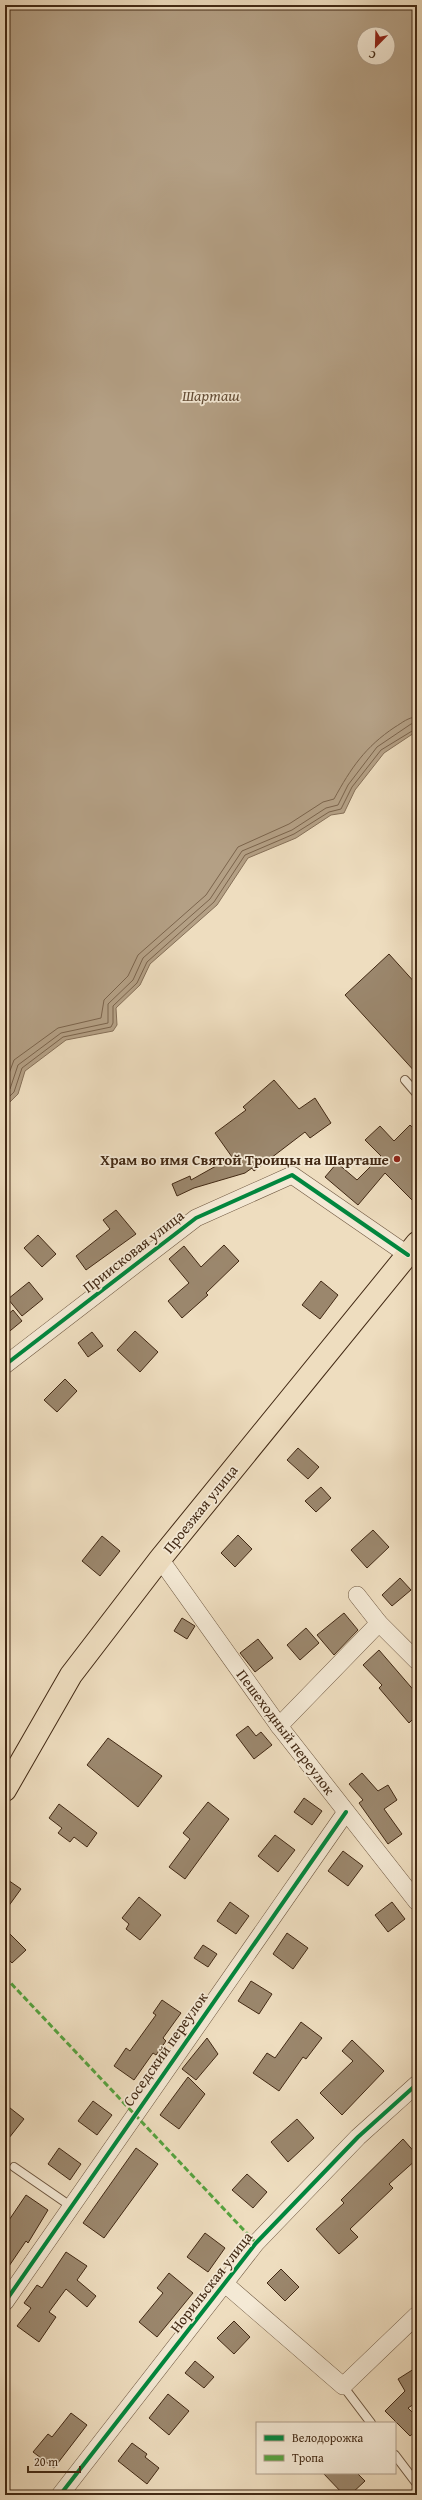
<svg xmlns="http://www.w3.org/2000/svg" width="422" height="2500" viewBox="0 0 422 2500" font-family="'Gentium Book Plus',serif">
<rect width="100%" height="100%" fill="#eeddbf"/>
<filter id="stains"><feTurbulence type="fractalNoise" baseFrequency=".005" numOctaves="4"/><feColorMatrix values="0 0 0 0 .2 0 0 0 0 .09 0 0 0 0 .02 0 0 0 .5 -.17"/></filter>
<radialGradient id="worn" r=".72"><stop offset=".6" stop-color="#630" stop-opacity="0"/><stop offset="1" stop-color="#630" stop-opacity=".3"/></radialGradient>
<!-- water -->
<path fill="#b4a085" stroke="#867058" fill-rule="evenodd" d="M5,5H417V731L384,753L355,790L344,813L331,815L296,838L248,858L217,905L150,964L140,985L116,1008L117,1025L113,1031L66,1040L25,1071L18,1094L5,1107ZM364,34H388V58H364Z"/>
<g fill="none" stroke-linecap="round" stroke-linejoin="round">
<!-- shore -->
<g stroke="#7b644c" stroke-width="1">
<path d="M5,1084L14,1060L58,1028L101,1018L104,1000L128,976L138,955L206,895L238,847L289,824L323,802L334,799C351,768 365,747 395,727C402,723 408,717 417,717"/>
<path d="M5,1094L10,1089L18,1065L61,1033L108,1023V1004L133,980L143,958L210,899L242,851L292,830L326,808L338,805L348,785L377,747L411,724L417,723"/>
<path d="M5,1101L14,1092L22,1068L63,1037L111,1027L113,1023V1006L137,983L147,962L214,902L245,855L294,834L329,812L341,809L352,787L381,750L417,728"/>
</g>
</g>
<!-- building -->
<g fill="#9b876d" stroke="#422914">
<path d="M389,954L417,985V1074L345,995Z"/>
<path d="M274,1080L299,1109L315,1098L331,1123L310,1138L305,1132L254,1171L252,1168L245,1173L194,1188L177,1196L172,1184L190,1176L191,1180L232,1157L215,1133L246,1110L243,1107Z"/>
<path d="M410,1125L417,1132V1205L385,1173L358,1205L325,1177L337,1163L357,1180L381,1156L365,1140L380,1126L394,1141Z"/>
<path d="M116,1210L136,1234L86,1270L76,1256L110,1229L103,1220Z"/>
<path d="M38,1235L56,1254L42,1267L24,1248Z"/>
<path d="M224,1245L239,1261L206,1293L208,1295L182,1318L168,1301L189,1283L169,1259L184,1246L201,1267Z"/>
<path d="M321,1281L338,1295L320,1319L302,1305Z"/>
<path d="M29,1282L43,1299L22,1316L8,1299Z"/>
<path d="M13,1310L22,1321L5,1335V1317Z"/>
<path d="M135,1331L158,1352L140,1372L117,1350Z"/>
<path d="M92,1332L103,1346L88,1357L78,1343Z"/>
<path d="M65,1379L77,1391L57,1412L44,1400Z"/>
<path d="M298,1448L319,1467L308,1479L287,1460Z"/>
<path d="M321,1487L331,1498L316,1512L305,1501Z"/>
<path d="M373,1530L389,1547L367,1568L351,1550Z"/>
<path d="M238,1535L252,1549L235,1567L221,1553Z"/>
<path d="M102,1536L120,1551L100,1576L82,1561Z"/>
<path d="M400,1578L411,1590L392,1606L382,1595Z"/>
<path d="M344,1613L358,1630L334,1655L317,1635Z"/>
<path d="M182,1618L195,1626L187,1639L174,1631Z"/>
<path d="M306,1628L319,1643L300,1660L287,1645Z"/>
<path d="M258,1639L273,1658L255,1672L240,1653Z"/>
<path d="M379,1650L417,1694V1715L409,1723L379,1688L382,1685L363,1665Z"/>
<path d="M248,1726L256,1736L261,1732L272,1745L254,1759L236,1735Z"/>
<path d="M108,1738L162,1776L138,1807L87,1765Z"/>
<path d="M362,1773L378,1791L388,1785L397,1800L384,1809L402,1834L388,1844L359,1803L363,1800L349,1784Z"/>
<path d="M304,1798L322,1811L312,1825L294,1812Z"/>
<path d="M208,1802L229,1819L185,1879L169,1867L190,1839L183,1833Z"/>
<path d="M59,1804L97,1833L87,1847L74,1837L70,1842L58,1833L62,1828L49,1818Z"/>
<path d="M275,1835L295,1850L278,1872L258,1856Z"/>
<path d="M343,1851L363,1866L348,1886L328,1871Z"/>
<path d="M5,1878L21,1889L5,1911Z"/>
<path d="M139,1897L161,1915L140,1940L126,1929L129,1924L122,1918Z"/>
<path d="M230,1902L249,1916L236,1934L217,1921Z"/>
<path d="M392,1902L405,1919L388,1932L375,1915Z"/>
<path d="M5,1929L26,1950L12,1963L5,1956Z"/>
<path d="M287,1933L308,1948L293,1969L273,1954Z"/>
<path d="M203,1945L217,1954L208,1967L194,1958Z"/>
<path d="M251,1981L272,1994L259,2014L238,2001Z"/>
<path d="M162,2000L181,2013L163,2038L166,2041L156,2055L153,2053L134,2080L114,2066L126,2048L130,2051L156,2015L153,2013Z"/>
<path d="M301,2022L322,2038L306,2059L303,2057L279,2091L253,2073L267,2053L275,2058Z"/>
<path d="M207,2038L218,2054L196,2080L182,2069Z"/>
<path d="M352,2040L384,2071L342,2115L320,2093L353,2061L342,2051Z"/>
<path d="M188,2077L205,2094L179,2129L160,2115Z"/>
<path d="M93,2101L112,2115L97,2135L78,2121Z"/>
<path d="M5,2104L24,2119L5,2143Z"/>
<path d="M297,2119L314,2138L288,2162L271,2142Z"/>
<path d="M403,2139L417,2155V2159L389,2184L393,2188L350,2229L358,2237L339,2254L316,2229L344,2203L341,2200Z"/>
<path d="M59,2148L81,2164L70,2180L48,2164Z"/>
<path d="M136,2148L158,2164L104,2238L83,2223Z"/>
<path d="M247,2174L267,2192L253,2208L232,2190Z"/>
<path d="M26,2195L48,2210L28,2243L26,2241L5,2272V2226Z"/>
<path d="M205,2233L225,2248L208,2272L187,2257Z"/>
<path d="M66,2252L87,2266L77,2280L96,2296L87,2307L66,2289L49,2312L56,2317L39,2342L17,2326L31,2308L24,2303L37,2285L42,2288Z"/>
<path d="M281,2269L299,2287L285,2301L267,2283Z"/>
<path d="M169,2273L193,2293L157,2337L139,2322L163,2293L157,2288Z"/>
<path d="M234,2321L250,2337L234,2354L217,2338Z"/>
<path d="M195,2361L214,2377L204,2388L185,2373Z"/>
<path d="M417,2367V2408L414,2404L408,2408L417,2417V2430L410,2436L385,2411L405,2391L398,2379Z"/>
<path d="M168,2394L189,2411L169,2435L149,2418Z"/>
<path d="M71,2413L87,2425L54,2468L33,2452L48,2434L52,2437Z"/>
<path d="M132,2443L147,2454L145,2457L159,2468L147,2484L118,2461Z"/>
<path d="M323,2473H357L365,2481L350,2495H344Z"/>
</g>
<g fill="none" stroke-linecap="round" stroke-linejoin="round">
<!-- service casing -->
<g stroke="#6d563f" stroke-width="10">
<g id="service">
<path d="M405,1080L417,1094"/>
<path d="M14,2167L72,2207"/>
<path d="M343,2386L371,2423"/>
<path d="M395,2455L417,2484"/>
</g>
</g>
<!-- minor casing -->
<g stroke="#6d563f" stroke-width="18">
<g id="minor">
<path d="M5,1365L196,1218L292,1175L408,1255"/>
<path d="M160,1559L279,1726L417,1902"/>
<path d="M357,1595L379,1623L417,1661"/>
<path d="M279,1726L379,1623"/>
<path d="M224,2283L343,2386L417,2315"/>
<path d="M5,2302L346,1812"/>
<path d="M60,2495L256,2243L358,2137L417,2084"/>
</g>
</g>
<!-- primary casing -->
<g stroke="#422914" stroke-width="24">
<path id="primary" d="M5,1790L71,1675L160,1559L417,1243"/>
</g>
<!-- service -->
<use href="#service" stroke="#f4e9d5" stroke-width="8"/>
<!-- minor -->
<use href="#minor" stroke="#f4e9d5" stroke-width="17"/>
<!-- primary -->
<use href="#primary" stroke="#eeddbf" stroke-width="22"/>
<!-- quiet -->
<path stroke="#55a33f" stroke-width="3" stroke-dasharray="6 3" stroke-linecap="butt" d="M5,1977L256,2243"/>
<!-- cycleway casing -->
<g stroke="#f4e9d5" stroke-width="6">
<g id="cycleway">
<path d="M5,1365L196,1218L292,1175L408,1255"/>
<path d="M5,2302L346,1812"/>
<path d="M60,2495L256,2243L358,2137L417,2084"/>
</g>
</g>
<!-- cycleway -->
<use href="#cycleway" stroke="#00873e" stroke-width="4"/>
</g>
<!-- markers -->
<circle fill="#8f2418" stroke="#f4e9d5" stroke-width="1.5" cx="397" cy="1159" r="4"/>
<g text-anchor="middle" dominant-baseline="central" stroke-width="3.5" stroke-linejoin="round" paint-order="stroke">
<!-- poi labels -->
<g font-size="15" font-weight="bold" fill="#422914" stroke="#f4e9d5" text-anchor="end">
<text x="389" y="1159">Храм во имя Святой Троицы на Шарташе</text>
</g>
<!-- street labels -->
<g font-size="15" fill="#422914" stroke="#f4e9d5">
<text transform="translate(133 1251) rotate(-38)">Приисковая улица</text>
<text transform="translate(200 1509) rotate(-51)">Проезжая улица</text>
<text transform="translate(286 1732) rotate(53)">Пешеходный переулок</text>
<text transform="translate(165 2049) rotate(-55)">Соседский переулок</text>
<text transform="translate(211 2282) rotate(-52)">Норильская улица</text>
</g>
<!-- water labels -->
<g font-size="16" font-style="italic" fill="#644d36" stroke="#f4e9d5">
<text x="211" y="395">Шарташ</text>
</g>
</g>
<!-- margin -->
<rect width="422" height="2500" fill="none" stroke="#eeddbf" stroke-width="20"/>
<rect x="6" y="6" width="410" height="2488" fill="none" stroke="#422914" stroke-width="2"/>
<rect x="10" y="10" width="402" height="2480" fill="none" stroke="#422914"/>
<!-- legend -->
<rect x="256" y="2422" width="140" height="52" fill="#f4e9d5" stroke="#ad9c88"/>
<rect x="264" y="2435" width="20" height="6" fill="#00873e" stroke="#ad9c88"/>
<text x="292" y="2442" font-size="12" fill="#422914">Велодорожка</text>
<rect x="264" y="2455" width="20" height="6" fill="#55a33f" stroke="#ad9c88"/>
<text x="292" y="2462" font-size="12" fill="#422914">Тропа</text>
<!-- north arrow -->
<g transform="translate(376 46) rotate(203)"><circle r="19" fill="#f4e9d5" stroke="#ad9c88"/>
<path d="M0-3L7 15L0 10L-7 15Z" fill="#8f2418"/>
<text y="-6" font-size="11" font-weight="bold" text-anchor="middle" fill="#422914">С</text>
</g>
<!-- scale -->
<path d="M28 2466v6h52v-6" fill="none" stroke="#422914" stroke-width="2"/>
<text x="34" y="2466" font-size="12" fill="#422914" stroke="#f4e9d5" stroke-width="3" paint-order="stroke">20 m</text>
<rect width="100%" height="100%" filter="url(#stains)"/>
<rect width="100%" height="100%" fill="url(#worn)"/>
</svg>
